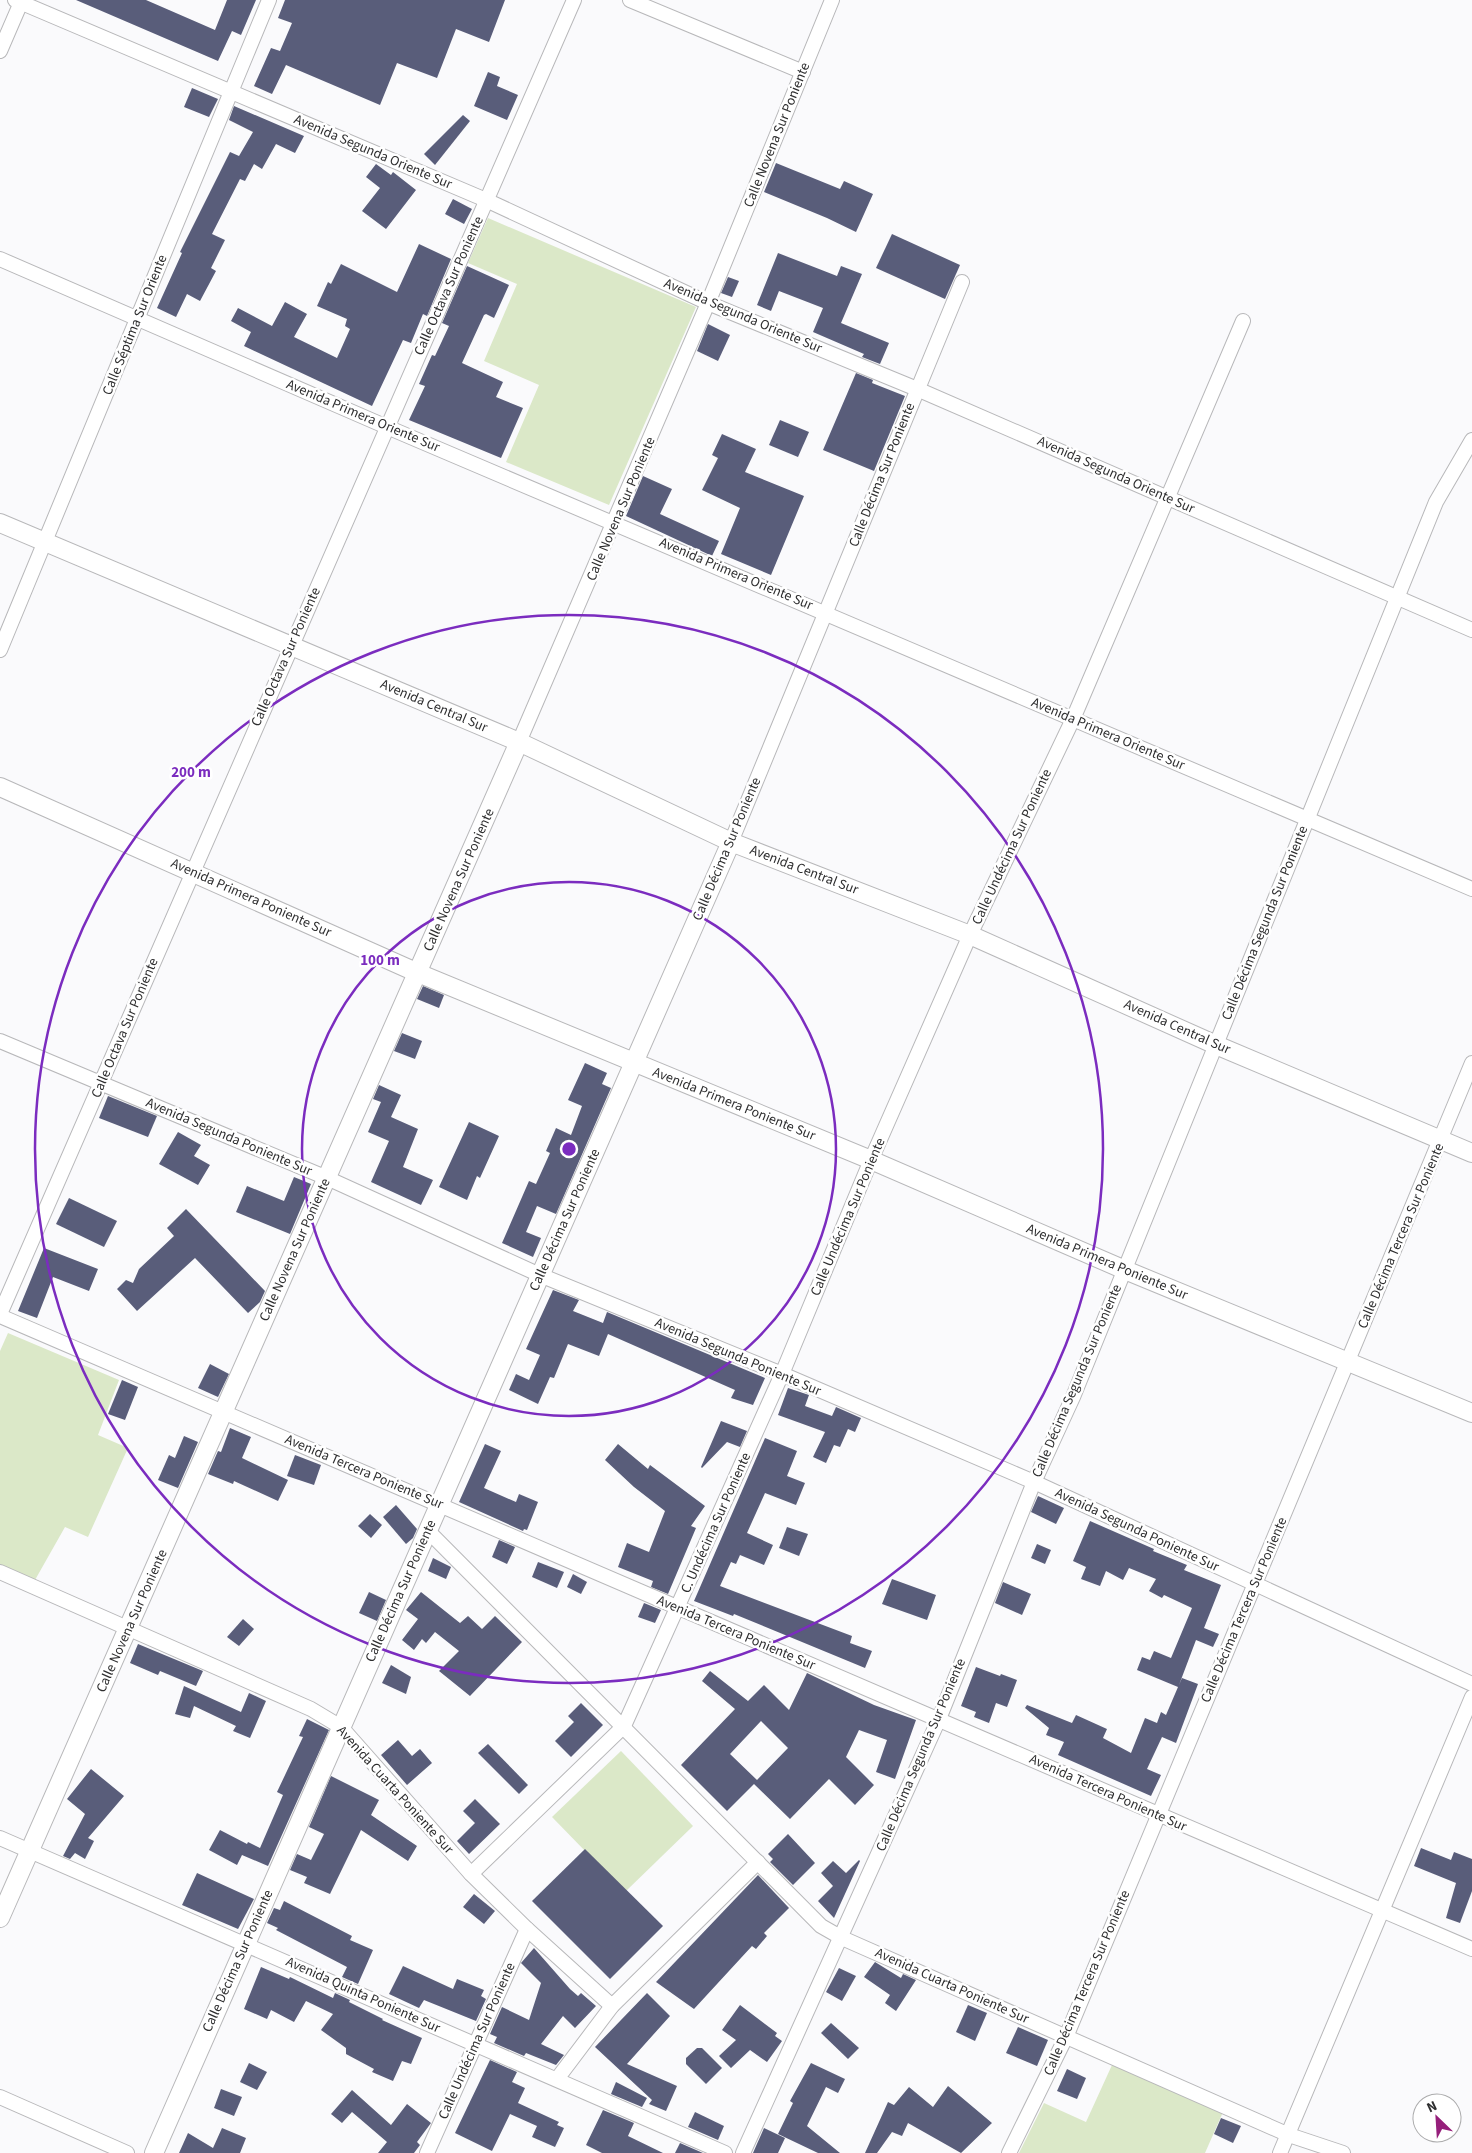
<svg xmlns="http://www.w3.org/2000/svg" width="1472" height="2153" viewBox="0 0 1472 2153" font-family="'Source Sans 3',sans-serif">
<rect width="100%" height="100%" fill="#fafafc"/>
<!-- green -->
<g fill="#dbe8c8">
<path d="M488,218L696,307L609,505L506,462L539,385L484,361L517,284L468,263Z"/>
<path d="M8,1333L119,1380L98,1435L128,1448L88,1537L65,1527L35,1580L0,1565V1351Z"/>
<path d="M621,1751L693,1826L625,1892L552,1817Z"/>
<path d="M1112,2065L1223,2112L1205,2153H1019L1044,2103L1086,2122Z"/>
</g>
<!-- building -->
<g fill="#595d7a" fill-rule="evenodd">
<path d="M76,0H146L215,30L227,0H256L241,35L232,31L218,61Z"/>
<path d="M285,0H505L489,42L456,29L437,78L397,63L380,105L286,65L272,94L254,86L271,48L280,51L292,23L278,18Z"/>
<path d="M488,72L500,77L497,86L518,95L507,120L474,106Z"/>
<path d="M192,88L218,99L209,117L184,107Z"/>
<path d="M234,106L304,136L295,153L276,144L262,169L254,164L245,181L240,179L212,234L225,240L211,268L216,271L200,301L187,294L176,317L157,308L182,253L180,252L230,152L239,156L253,132L229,120Z"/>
<path d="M463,115L470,121L435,165L424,154Z"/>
<path d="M776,163L840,189L844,181L873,194L856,232L827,218L764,192Z"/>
<path d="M376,164L391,175L393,172L416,190L386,229L362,211L380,188L366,177Z"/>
<path d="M453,199L472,209L464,224L445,214Z"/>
<path d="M892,234L960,265L945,299L876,268Z"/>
<path d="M419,244L451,259L427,316L423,314L411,343L403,340L372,406L244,346L251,332L231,321L238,308L272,326L285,302L307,314L294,337L337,358L350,329L345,326L347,319L317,306L328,282L331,284L341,264L397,292Z"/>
<path d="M778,253L837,276L841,266L862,274L841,323L889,343L880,364L862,357L864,354L813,332L823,308L779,291L771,311L757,305Z"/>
<path d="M467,266L509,285L494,318L486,314L484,315L462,363L503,382L496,397L523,408L501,458L409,420L425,386L419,384L432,355L435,356L449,326L442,323Z"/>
<path d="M728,277L739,281L732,297L721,293Z"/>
<path d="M708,324L730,335L718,361L697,351Z"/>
<path d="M856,373L873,380L872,383L905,396L874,471L823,450Z"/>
<path d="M780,420L809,432L798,457L769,445Z"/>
<path d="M722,434L756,449L745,472L804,496L771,575L721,554L740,508L702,490L718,458L712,455Z"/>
<path d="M643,476L672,489L660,514L719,541L712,556L626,516Z"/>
<path d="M423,986L444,995L439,1008L417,999Z"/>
<path d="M402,1033L422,1041L415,1059L394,1051Z"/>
<path d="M585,1063L607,1073L602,1084L611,1088L556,1214L537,1206L526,1232L541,1238L533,1257L502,1243L529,1181L536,1184L550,1153L546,1151L556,1128L571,1135L582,1106L568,1100Z"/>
<path d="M379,1085L401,1095L391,1117L418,1129L403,1167L433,1180L421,1205L371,1182L389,1141L368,1132L381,1102L373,1099Z"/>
<path d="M108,1096L157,1116L148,1137L99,1118Z"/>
<path d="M469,1122L499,1136L480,1178L477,1176L467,1200L439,1187Z"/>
<path d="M178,1132L201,1145L194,1156L210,1165L198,1185L159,1164Z"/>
<path d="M294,1177L311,1184L290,1234L236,1212L247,1186L284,1201Z"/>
<path d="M69,1198L117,1221L104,1247L56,1224Z"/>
<path d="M186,1209L265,1291L260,1302L248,1313L195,1258L137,1311L117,1289L126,1280L133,1283L139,1269L174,1236L167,1228Z"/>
<path d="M44,1248L98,1269L89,1291L53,1277L37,1318L18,1311Z"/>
<path d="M553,1290L579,1300L573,1311L603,1323L607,1312L765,1378L753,1405L731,1398L735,1390L608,1334L599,1356L568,1344L554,1378L550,1377L538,1404L509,1390L516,1374L529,1380L540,1355L526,1349Z"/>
<path d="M210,1364L229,1374L218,1397L198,1388Z"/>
<path d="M122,1380L138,1387L125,1420L108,1414Z"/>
<path d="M788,1388L809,1395L805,1406L832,1416L836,1407L861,1418L855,1432L848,1429L840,1447L834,1445L826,1463L813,1457L825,1432L778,1415Z"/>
<path d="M721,1421L747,1431L740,1447L727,1442L702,1468L701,1467Z"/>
<path d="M230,1428L251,1437L242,1458L288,1480L278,1501L234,1481L233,1484L208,1474L218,1451L221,1452Z"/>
<path d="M184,1436L198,1442L178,1488L158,1480L169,1455L175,1458Z"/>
<path d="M765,1438L797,1451L787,1476L805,1483L796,1505L765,1493L747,1533L773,1545L764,1565L740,1555L736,1564L731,1562L720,1586L852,1636L850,1643L872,1651L865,1668L734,1614L733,1616L694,1601Z"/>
<path d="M485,1444L501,1451L484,1488L516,1502L519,1494L538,1502L527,1530L524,1529L523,1531L459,1502Z"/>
<path d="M618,1444L648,1469L650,1465L705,1506L691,1526L696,1528L668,1594L651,1587L653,1581L618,1567L627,1543L649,1552L665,1511L634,1487L605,1460Z"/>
<path d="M295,1455L321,1465L314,1485L287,1476Z"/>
<path d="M1038,1496L1064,1508L1056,1524L1031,1512Z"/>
<path d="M396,1505L417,1529L413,1538L406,1544L383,1517Z"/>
<path d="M370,1514L382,1525L371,1538L358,1526Z"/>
<path d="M1090,1521L1154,1549L1153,1551L1187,1565L1184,1570L1221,1585L1204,1628L1219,1634L1213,1647L1196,1640L1179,1685L1182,1678L1198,1684L1176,1743L1162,1737L1147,1769L1161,1775L1151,1796L1058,1755L1064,1742L1046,1735L1049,1728L1025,1708L1027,1705L1072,1723L1076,1715L1107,1729L1103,1738L1131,1753L1145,1718L1157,1723L1161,1712L1166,1715L1178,1687L1137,1670L1142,1657L1150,1660L1154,1651L1171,1658L1192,1608L1164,1595L1162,1598L1149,1591L1156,1579L1129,1568L1123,1580L1106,1571L1100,1586L1081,1579L1086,1567L1073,1561Z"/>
<path d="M787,1527L808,1534L799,1556L779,1548Z"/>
<path d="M499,1540L515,1547L507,1564L492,1557Z"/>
<path d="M1037,1544L1051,1550L1045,1564L1031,1558Z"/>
<path d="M433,1558L451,1567L446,1579L428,1571Z"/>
<path d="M538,1562L564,1572L557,1588L532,1577Z"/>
<path d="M573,1574L587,1582L581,1594L567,1587Z"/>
<path d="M892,1579L936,1595L927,1620L882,1604Z"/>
<path d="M1003,1582L1031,1594L1022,1615L995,1603Z"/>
<path d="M369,1592L386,1600L377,1621L359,1613Z"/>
<path d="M421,1592L460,1623L468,1616L482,1629L495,1616L522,1642L470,1696L439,1671L459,1651L435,1632L426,1643L422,1639L414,1650L402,1640L418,1619L406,1610Z"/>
<path d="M644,1603L661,1610L655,1623L638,1617Z"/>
<path d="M243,1619L254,1629L239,1646L227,1637Z"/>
<path d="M138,1644L203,1671L196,1686L160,1671L158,1675L130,1663Z"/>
<path d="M391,1665L411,1677L406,1694L382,1683Z"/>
<path d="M976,1667L1000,1676L1001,1674L1017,1680L1007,1707L996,1703L989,1723L974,1717L976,1712L961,1706Z"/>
<path d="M710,1671L748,1701L764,1685L789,1710L807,1673L874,1705L916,1720L895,1779L876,1772L887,1740L859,1730L846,1757L874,1785L855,1805L829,1779L790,1819L754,1784L727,1811L681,1765L735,1709L702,1681ZM761,1721L788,1748L757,1780L730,1754Z"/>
<path d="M184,1686L241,1712L249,1693L266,1701L250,1738L233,1731L236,1726L194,1706L190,1718L175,1714Z"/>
<path d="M581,1703L603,1725L571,1757L555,1741L574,1722L568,1716Z"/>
<path d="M307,1719L329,1730L268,1866L242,1855L237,1865L209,1850L220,1830L247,1844L248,1842L260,1848L283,1795L277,1792L303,1737L299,1736Z"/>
<path d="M398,1740L412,1756L420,1749L432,1763L407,1785L381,1755Z"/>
<path d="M488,1744L528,1785L519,1794L478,1753Z"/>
<path d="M91,1769L124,1796L88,1838L94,1841L85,1859L75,1853L70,1859L63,1856L85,1814L67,1799Z"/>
<path d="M331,1776L379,1800L371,1815L417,1846L408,1861L361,1830L330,1894L304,1883L307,1877L290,1870L297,1854L311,1860L324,1834L309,1827Z"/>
<path d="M475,1799L500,1824L469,1854L457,1841L475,1823L463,1811Z"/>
<path d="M788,1834L815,1863L793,1885L770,1862L773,1859L768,1854Z"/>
<path d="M1421,1848L1451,1860L1454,1852L1472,1859V1891L1460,1923L1446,1918L1456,1883L1414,1866Z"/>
<path d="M585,1849L663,1926L610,1979L532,1901Z"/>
<path d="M859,1860L860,1861L834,1918L818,1901L833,1886L821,1873L833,1861L846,1873Z"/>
<path d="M197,1873L254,1899L238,1929L182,1905Z"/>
<path d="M758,1875L789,1908L764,1933L767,1936L756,1949L752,1946L694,2009L656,1982Z"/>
<path d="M474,1894L495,1911L484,1924L463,1907Z"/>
<path d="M284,1901L352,1936L350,1940L373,1950L358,1984L342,1977L347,1967L276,1930L278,1928L267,1923L274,1908L280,1910Z"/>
<path d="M534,1948L570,1989L578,1996L581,1993L596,2006L575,2028L563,2016L541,2044L564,2055L556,2065L526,2053L524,2056L494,2043L497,2037L490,2034L502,2007L529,2020L541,1983L521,1963Z"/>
<path d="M875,1962L901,1978L903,1974L916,1980L896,2011L885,2003L890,1995L864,1977Z"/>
<path d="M403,1966L453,1989L457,1979L484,1990L481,1996L486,1999L476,2021L424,2000L419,2008L389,1994Z"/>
<path d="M261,1967L289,1979L290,1977L333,1998L335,1993L350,2000L349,2002L383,2019L382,2020L422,2038L411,2064L402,2061L393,2081L372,2072L374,2069L346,2054V2048L321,2030L333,2014L306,2001L294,2022L271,2010L267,2019L244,2009Z"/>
<path d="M839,1968L856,1976L842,2001L826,1992Z"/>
<path d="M647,1993L670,2016L627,2064L677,2086L666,2111L649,2104L652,2100L595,2047Z"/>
<path d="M740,2005L777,2033L775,2036L782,2041L767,2062L750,2050L731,2068L719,2056L736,2040L722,2030Z"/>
<path d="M968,2005L987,2013L975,2041L956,2032Z"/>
<path d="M831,2023L859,2048L848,2059L821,2033Z"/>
<path d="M1018,2027L1048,2040L1037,2066L1006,2053Z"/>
<path d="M697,2048H702L722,2068L706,2084L686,2064V2058Z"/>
<path d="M490,2060L517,2072L512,2082L525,2088L518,2103L559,2122L557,2125L564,2128L555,2147L532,2137L537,2126L510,2114L492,2151L455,2133Z"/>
<path d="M249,2063L267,2072L257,2090L240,2082Z"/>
<path d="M811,2063L845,2079L838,2093L826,2087L807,2126L840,2153H818L778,2134L793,2103L790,2101Z"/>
<path d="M1067,2069L1086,2078L1077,2099L1057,2091Z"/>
<path d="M616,2082L647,2098L642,2107L611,2094Z"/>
<path d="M948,2086L992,2123L961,2153L908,2123L902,2136L892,2132L877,2153H865L888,2102L894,2105L909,2087L933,2107Z"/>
<path d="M221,2089L242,2097L234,2116L214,2108Z"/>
<path d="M352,2090L391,2125L407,2104L431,2123L417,2142L420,2145L414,2153H378L387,2142L352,2112L342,2123L331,2114Z"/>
<path d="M603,2110L634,2123L628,2136L663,2153H602L586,2145Z"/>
<path d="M695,2112L724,2126L718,2140L688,2127Z"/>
<path d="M1221,2118L1241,2126L1233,2143L1214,2134Z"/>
<path d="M222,2128L246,2138L240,2153H179L188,2133L213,2148Z"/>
<path d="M764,2128L785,2138L778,2153H753Z"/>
<path d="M680,2143L703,2153H675Z"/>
</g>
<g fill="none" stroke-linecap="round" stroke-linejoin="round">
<!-- minor casing -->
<g stroke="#b8b8ba" stroke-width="16">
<g id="minor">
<path d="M15,0L486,200L708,303L917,389L1472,630"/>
<path d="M630,0L803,72"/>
<path d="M0,51L22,0"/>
<path d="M0,259L387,427L1472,889"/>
<path d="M0,650L269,0"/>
<path d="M519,742L708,303L832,0"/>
<path d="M731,842L962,282"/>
<path d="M0,1041L327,1178L540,1275L782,1374L1034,1482L1472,1684"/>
<path d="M0,1314L574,0"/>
<path d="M0,1316L1472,1949"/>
<path d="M428,1531L821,1926L842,1938L1289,2135L1343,2153"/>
<path d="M0,1572L311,1709L341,1727L471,1874L527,1929L612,2006"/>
<path d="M0,1838L725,2153"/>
<path d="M471,1874L624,1726L782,1374L871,1160L970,935L1073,719L1243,321"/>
<path d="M557,2079L612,2006L758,1862"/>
<path d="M0,2097L127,2153"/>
<path d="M427,2153L527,1929"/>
<path d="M743,2153L939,1719L1034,1482L1073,1397L1436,502L1472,440"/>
<path d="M1009,2153L1066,2037L1472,1063"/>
<path d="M1280,2153L1472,1697"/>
</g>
</g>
<!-- tertiary casing -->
<g stroke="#b8b8ba" stroke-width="20">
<g id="tertiary">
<path d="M0,523L519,742L731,842L970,935L1216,1045L1472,1153"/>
<path d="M0,787L418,973L871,1160L1125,1270L1472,1413"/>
<path d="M0,1918L519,742"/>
<path d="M154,2153L731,842"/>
</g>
</g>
<!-- minor -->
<use href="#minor" stroke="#fff" stroke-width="14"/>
<!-- tertiary -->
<use href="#tertiary" stroke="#fff" stroke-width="18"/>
</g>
<!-- distance rings -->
<g fill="none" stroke="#7b2cbf" stroke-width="2.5">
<circle cx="569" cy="1149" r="267"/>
<circle cx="569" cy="1149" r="534"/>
</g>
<g text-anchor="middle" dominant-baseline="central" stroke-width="5" stroke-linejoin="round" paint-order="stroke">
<!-- street labels -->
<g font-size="14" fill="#2e2e2f" stroke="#fff">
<text transform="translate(777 135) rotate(-68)">Calle Novena Sur Poniente</text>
<text transform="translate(373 152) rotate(23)">Avenida Segunda Oriente Sur</text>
<text transform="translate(449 286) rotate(-66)">Calle Octava Sur Poniente</text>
<text transform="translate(743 316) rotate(23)">Avenida Segunda Oriente Sur</text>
<text transform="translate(135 325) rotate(-68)">Calle Séptima Sur Oriente</text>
<text transform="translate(363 416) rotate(23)">Avenida Primera Oriente Sur</text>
<text transform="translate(882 475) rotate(-68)">Calle Décima Sur Poniente</text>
<text transform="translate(1116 475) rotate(24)">Avenida Segunda Oriente Sur</text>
<text transform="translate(621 509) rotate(-67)">Calle Novena Sur Poniente</text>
<text transform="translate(736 574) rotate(23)">Avenida Primera Oriente Sur</text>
<text transform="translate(286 657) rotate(-66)">Calle Octava Sur Poniente</text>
<text transform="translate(434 706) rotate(23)">Avenida Central Sur</text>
<text transform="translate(1108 734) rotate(23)">Avenida Primera Oriente Sur</text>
<text transform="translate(1012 847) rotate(-65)">Calle Undécima Sur Poniente</text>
<text transform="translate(727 849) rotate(-67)">Calle Décima Sur Poniente</text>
<text transform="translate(804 870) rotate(21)">Avenida Central Sur</text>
<text transform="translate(459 880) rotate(-66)">Calle Novena Sur Poniente</text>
<text transform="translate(251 898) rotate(24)">Avenida Primera Poniente Sur</text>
<text transform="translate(1265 923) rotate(-68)">Calle Décima Segunda Sur Poniente</text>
<text transform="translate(1177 1027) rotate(24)">Avenida Central Sur</text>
<text transform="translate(125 1028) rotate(-67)">Calle Octava Sur Poniente</text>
<text transform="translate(734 1104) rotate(22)">Avenida Primera Poniente Sur</text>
<text transform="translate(229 1137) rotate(23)">Avenida Segunda Poniente Sur</text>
<text transform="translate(848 1217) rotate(-67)">Calle Undécima Sur Poniente</text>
<text transform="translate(565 1220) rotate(-66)">Calle Décima Sur Poniente</text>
<text transform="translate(1401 1236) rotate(-67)">Calle Décima Tercera Sur Poniente</text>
<text transform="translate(295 1250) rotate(-66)">Calle Novena Sur Poniente</text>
<text transform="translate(1107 1262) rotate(23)">Avenida Primera Poniente Sur</text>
<text transform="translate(738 1357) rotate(23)">Avenida Segunda Poniente Sur</text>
<text transform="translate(1077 1381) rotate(-67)">Calle Décima Segunda Sur Poniente</text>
<text transform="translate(364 1472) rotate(23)">Avenida Tercera Poniente Sur</text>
<text transform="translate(716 1523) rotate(-66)">C. Undécima Sur Poniente</text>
<text transform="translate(1137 1530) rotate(25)">Avenida Segunda Poniente Sur</text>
<text transform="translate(401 1591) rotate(-66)">Calle Décima Sur Poniente</text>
<text transform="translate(1244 1610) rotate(-67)">Calle Décima Tercera Sur Poniente</text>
<text transform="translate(132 1621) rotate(-66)">Calle Novena Sur Poniente</text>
<text transform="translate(736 1633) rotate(23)">Avenida Tercera Poniente Sur</text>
<text transform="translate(921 1755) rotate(-67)">Calle Décima Segunda Sur Poniente</text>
<text transform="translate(395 1790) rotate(48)">Avenida Cuarta Poniente Sur</text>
<text transform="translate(1108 1793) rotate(24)">Avenida Tercera Poniente Sur</text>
<text transform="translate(238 1961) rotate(-66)">Calle Décima Sur Poniente</text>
<text transform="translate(1087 1983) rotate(-67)">Calle Décima Tercera Sur Poniente</text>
<text transform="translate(952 1986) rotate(24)">Avenida Cuarta Poniente Sur</text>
<text transform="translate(363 1995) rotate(24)">Avenida Quinta Poniente Sur</text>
<text transform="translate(477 2041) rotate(-66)">Calle Undécima Sur Poniente</text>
</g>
</g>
<circle cx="569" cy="1149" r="8" fill="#7b2cbf" stroke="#fff" stroke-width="2.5"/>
<g font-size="15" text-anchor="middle" font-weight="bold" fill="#7b2cbf" stroke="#fff" stroke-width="5" stroke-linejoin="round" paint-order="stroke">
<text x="191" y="777">200 m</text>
<text x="380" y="965">100 m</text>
</g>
<!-- north arrow -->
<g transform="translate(1437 2118) rotate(335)"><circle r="24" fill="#ffffff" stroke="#ababac"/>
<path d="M0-4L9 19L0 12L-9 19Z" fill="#961f7b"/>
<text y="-8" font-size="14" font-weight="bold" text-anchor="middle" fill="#2e2e2f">N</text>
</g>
</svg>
